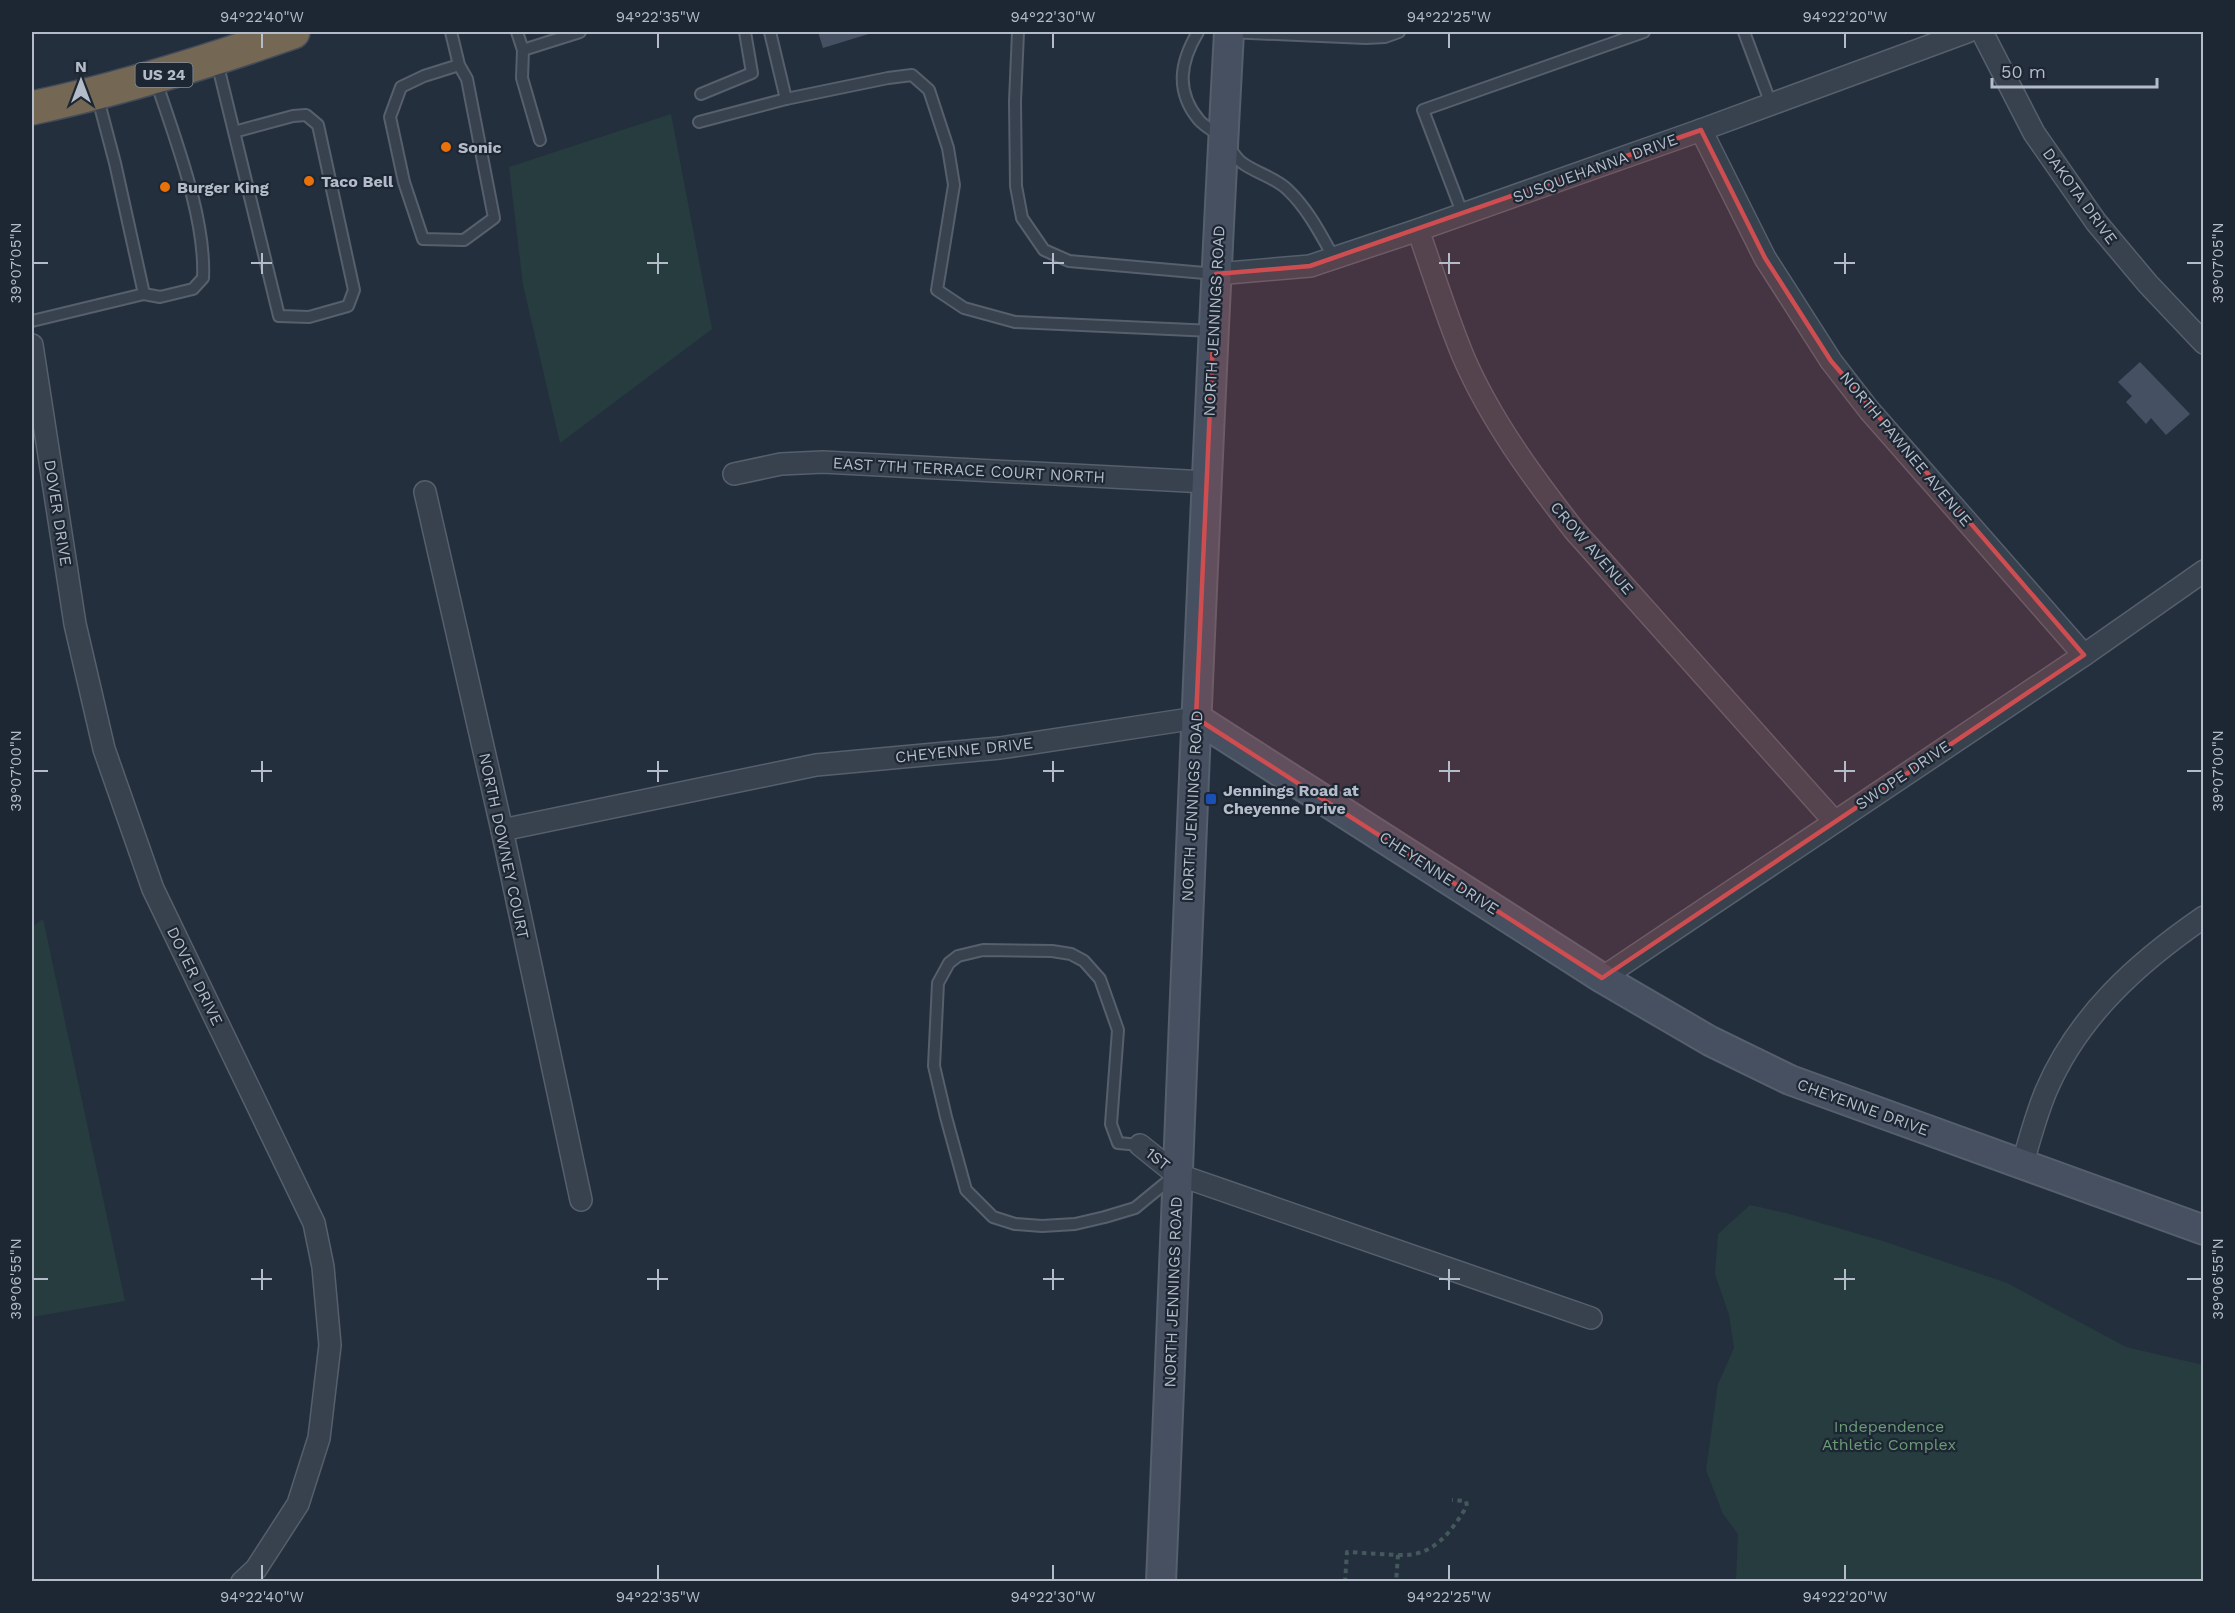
<svg xmlns="http://www.w3.org/2000/svg" width="2235" height="1613" viewBox="0 0 2235 1613" font-family="'Work Sans',sans-serif">
<rect width="100%" height="100%" fill="#242f3e"/>
<!-- green -->
<g fill="#263c3f">
<path d="M671,114L712,329L560,443L523,285L509,167Z"/>
<path d="M43,919L125,1301L32,1317V927Z"/>
<path d="M1750,1205L1786,1213L1883,1241L2007,1283L2126,1347L2203,1365V1581H1736L1738,1534L1723,1514L1706,1470L1718,1384L1734,1348L1729,1315L1715,1274L1718,1234Z"/>
</g>
<!-- building -->
<g fill="#455162">
<path d="M818,32H875L823,48Z"/>
<path d="M2140,362L2190,414L2166,435L2151,418L2146,424L2126,402L2132,396L2118,382Z"/>
</g>
<g fill="none" stroke-linecap="round" stroke-linejoin="round">
<!-- lane casing -->
<g stroke="#565f6c" stroke-width="14">
<g id="lane">
<path d="M451,32L459,65L467,79L494,218L464,240L423,239L404,182L390,117L401,87L424,76L459,65"/>
<path d="M517,32L523,50L580,32"/>
<path d="M770,32L786,99L888,78L912,75L929,90L948,148L954,185L937,290L964,308L1015,322L1213,331"/>
<path d="M1018,32L1015,101L1016,186L1022,218L1044,250L1069,261L1216,274"/>
<path d="M1198,32C1180,62 1175,91 1199,120C1206,128 1217,132 1224,140C1230,147 1234,156 1241,162C1255,173 1275,177 1288,190C1308,209 1321,235 1334,258"/>
<path d="M1229,32L1366,38L1385,37L1399,32"/>
<path d="M1744,32L1771,104"/>
<path d="M523,50L522,78L540,140"/>
<path d="M217,62L279,316L309,317L348,306L354,290L318,125L306,115L293,116L234,132"/>
<path d="M701,94L752,73L745,32"/>
<path d="M97,95L115,163L144,294L160,297L193,289L203,278C206,218 175,139 156,81"/>
<path d="M699,122L786,99"/>
<path d="M1463,215L1423,110L1644,32"/>
<path d="M32,321L144,294"/>
<path d="M1140,1145L1118,1143L1111,1124L1118,1030L1100,979L1084,961L1071,954L1052,951L983,950L958,956L949,963L938,983L934,1066L946,1117L966,1190L993,1217L1015,1224L1042,1226L1075,1224L1105,1217L1135,1208L1174,1176"/>
</g>
</g>
<!-- street casing -->
<g stroke="#565f6c" stroke-width="24">
<g id="street">
<path d="M1982,32L2034,133L2096,222L2148,284L2204,343"/>
<path d="M1701,130L1765,258L1831,361L1869,410L2084,655"/>
<path d="M1418,230C1433,272 1446,315 1463,356C1490,419 1532,476 1574,530L1834,821"/>
<path d="M1216,274L1310,266L1418,230L1701,130L1967,32"/>
<path d="M32,345L75,624L104,749L153,889L314,1223L323,1267L330,1345L319,1438L298,1504L256,1569L242,1582"/>
<path d="M734,474L781,464L823,462L1206,482"/>
<path d="M425,492L502,830L581,1200"/>
<path d="M502,830L816,765L1000,748L1196,718"/>
<path d="M1602,978L2084,655L2204,571"/>
<path d="M1140,1145L1176,1174L1591,1318"/>
<path d="M2022,1166C2029,1141 2036,1115 2046,1091C2078,1016 2137,963 2204,917"/>
</g>
</g>
<!-- secondary casing -->
<g stroke="#565f6c" stroke-width="32">
<g id="secondary">
<path d="M1196,718L1602,978L1710,1041L1790,1080L2204,1230"/>
<path d="M1161,1582C1183,1065 1201,548 1229,32"/>
</g>
</g>
<!-- highway casing -->
<g stroke="#434c59" stroke-width="36">
<path id="highway" d="M32,108C122,89 207,62 293,32"/>
</g>
<!-- path -->
<g stroke="#44595c" stroke-width="4" stroke-dasharray="4.5 4.5" stroke-linecap="butt">
<path d="M1398,1555C1434,1557 1450,1533 1467,1506L1466,1501L1452,1500"/>
<path d="M1345,1582L1347,1552L1398,1555L1396,1582"/>
</g>
<!-- lane -->
<use href="#lane" stroke="#38414e" stroke-width="10"/>
<!-- street -->
<use href="#street" stroke="#38414e" stroke-width="21"/>
<!-- secondary -->
<use href="#secondary" stroke="#465061" stroke-width="28"/>
<!-- highway -->
<use href="#highway" stroke="#746855" stroke-width="33"/>
</g>
<!-- marked area -->
<path fill="#ce4d50" fill-opacity="0.2" stroke="#ce4d50" stroke-width="4.5" stroke-linejoin="round" d="M1701,130L1765,258L1831,361L2084,655L1602,978L1196,718L1216,274L1310,266Z"/>
<!-- ticks -->
<path fill="none" stroke="#b4bcc9" stroke-width="2" d="M262,33V48M658,33V48M1053,33V48M1449,33V48M1845,33V48M262,253V274M658,253V274M1053,253V274M1449,253V274M1845,253V274M33,263H48M251,263H272M647,263H668M1043,263H1064M1439,263H1460M1834,263H1855M2187,263H2202M262,761V782M658,761V782M1053,761V782M1449,761V782M1845,761V782M33,771H48M251,771H272M647,771H668M1043,771H1064M1439,771H1460M1834,771H1855M2187,771H2202M262,1269V1290M658,1269V1290M1053,1269V1290M1449,1269V1290M1845,1269V1290M33,1279H48M251,1279H272M647,1279H668M1043,1279H1064M1439,1279H1460M1834,1279H1855M2187,1279H2202M262,1565V1580M658,1565V1580M1053,1565V1580M1449,1565V1580M1845,1565V1580"/>
<!-- markers -->
<g fill="#e8710a" stroke="#1d2633" stroke-width="2">
<circle cx="446" cy="147" r="6"/>
<circle cx="309" cy="181" r="6"/>
<circle cx="165" cy="187" r="6"/>
</g>
<rect fill="#1a4fb4" stroke="#1d2633" stroke-width="2" x="1205" y="793" width="12" height="12" rx="3"/>
<g text-anchor="middle" dominant-baseline="central" stroke-width="4.5" stroke-linejoin="round" paint-order="stroke">
<!-- shield labels -->
<rect fill="#1d2633" stroke="#878f9c" stroke-width="1.5" x="135.5" y="63" width="57" height="24" rx="4.5"/>
<g font-size="15" font-weight="bold" fill="#b4bcc9">
<text x="164" y="75">US 24</text>
</g>
<!-- poi labels -->
<g font-size="16" font-weight="bold" fill="#b4bcc9" stroke="#1d2633" text-anchor="start">
<text x="458" y="147">Sonic</text>
<text x="321" y="181">Taco Bell</text>
<text x="177" y="187">Burger King</text>
<text x="1223" y="790">Jennings Road at<tspan x="1223" dy="18">Cheyenne Drive</tspan></text>
</g>
<!-- street labels -->
<g font-size="16" fill="#b4bcc9" stroke="#1d2633">
<text transform="translate(1595 168) rotate(-20)">SUSQUEHANNA DRIVE</text>
<text transform="translate(2080 196) rotate(54)">DAKOTA DRIVE</text>
<text transform="translate(1214 321) rotate(-87)">NORTH JENNINGS ROAD</text>
<text transform="translate(1906 449) rotate(50)">NORTH PAWNEE AVENUE</text>
<text transform="translate(969 470) rotate(3)">EAST 7TH TERRACE COURT NORTH</text>
<text transform="translate(58 513) rotate(81)">DOVER DRIVE</text>
<text transform="translate(1592 548) rotate(49)">CROW AVENUE</text>
<text transform="translate(964 750) rotate(-6)">CHEYENNE DRIVE</text>
<text transform="translate(1903 775) rotate(-34)">SWOPE DRIVE</text>
<text transform="translate(1192 806) rotate(-87)">NORTH JENNINGS ROAD</text>
<text transform="translate(504 846) rotate(78)">NORTH DOWNEY COURT</text>
<text transform="translate(1439 873) rotate(33)">CHEYENNE DRIVE</text>
<text transform="translate(195 976) rotate(64)">DOVER DRIVE</text>
<text transform="translate(1863 1107) rotate(20)">CHEYENNE DRIVE</text>
<text transform="translate(1158 1159) rotate(39)">1ST</text>
<text transform="translate(1173 1292) rotate(-88)">NORTH JENNINGS ROAD</text>
</g>
<!-- park labels -->
<g font-size="16" fill="#6b9a76" stroke="#1d2633">
<text x="1889" y="1426">Independence<tspan x="1889" dy="18">Athletic Complex</tspan></text>
</g>
</g>
<!-- border -->
<rect width="2235" height="1613" fill="none" stroke="#1d2633" stroke-width="66"/>
<!-- north arrow -->
<g transform="translate(81 81)" stroke="#1d2633" stroke-width="4.5" paint-order="stroke">
<path d="M0-4.5L10 22L0 15L-10 22Z" fill="#b4bcc9"/>
<text y="-9" font-size="16" font-weight="bold" text-anchor="middle" fill="#b4bcc9">N</text>
</g>
<!-- scale -->
<path d="M1992 78v9h165v-9" fill="none" stroke="#b4bcc9" stroke-width="3"/>
<text x="2001" y="78" font-size="18" fill="#b4bcc9" stroke="#1d2633" stroke-width="4.5" paint-order="stroke">50 m</text>
<rect x="33" y="33" width="2169" height="1547" fill="none" stroke="#b4bcc9" stroke-width="2"/>
<g font-size="15" text-anchor="middle" fill="#b4bcc9">
<text x="262" y="22">94°22'40"W</text>
<text x="658" y="22">94°22'35"W</text>
<text x="1053" y="22">94°22'30"W</text>
<text x="1449" y="22">94°22'25"W</text>
<text x="1845" y="22">94°22'20"W</text>
<text transform="translate(16 263) rotate(-90)" y="5">39°07'05"N</text>
<text transform="translate(2218 263) rotate(-90)" y="5">39°07'05"N</text>
<text transform="translate(16 771) rotate(-90)" y="5">39°07'00"N</text>
<text transform="translate(2218 771) rotate(-90)" y="5">39°07'00"N</text>
<text transform="translate(16 1279) rotate(-90)" y="5">39°06'55"N</text>
<text transform="translate(2218 1279) rotate(-90)" y="5">39°06'55"N</text>
<text x="262" y="1602">94°22'40"W</text>
<text x="658" y="1602">94°22'35"W</text>
<text x="1053" y="1602">94°22'30"W</text>
<text x="1449" y="1602">94°22'25"W</text>
<text x="1845" y="1602">94°22'20"W</text>
</g>
</svg>
